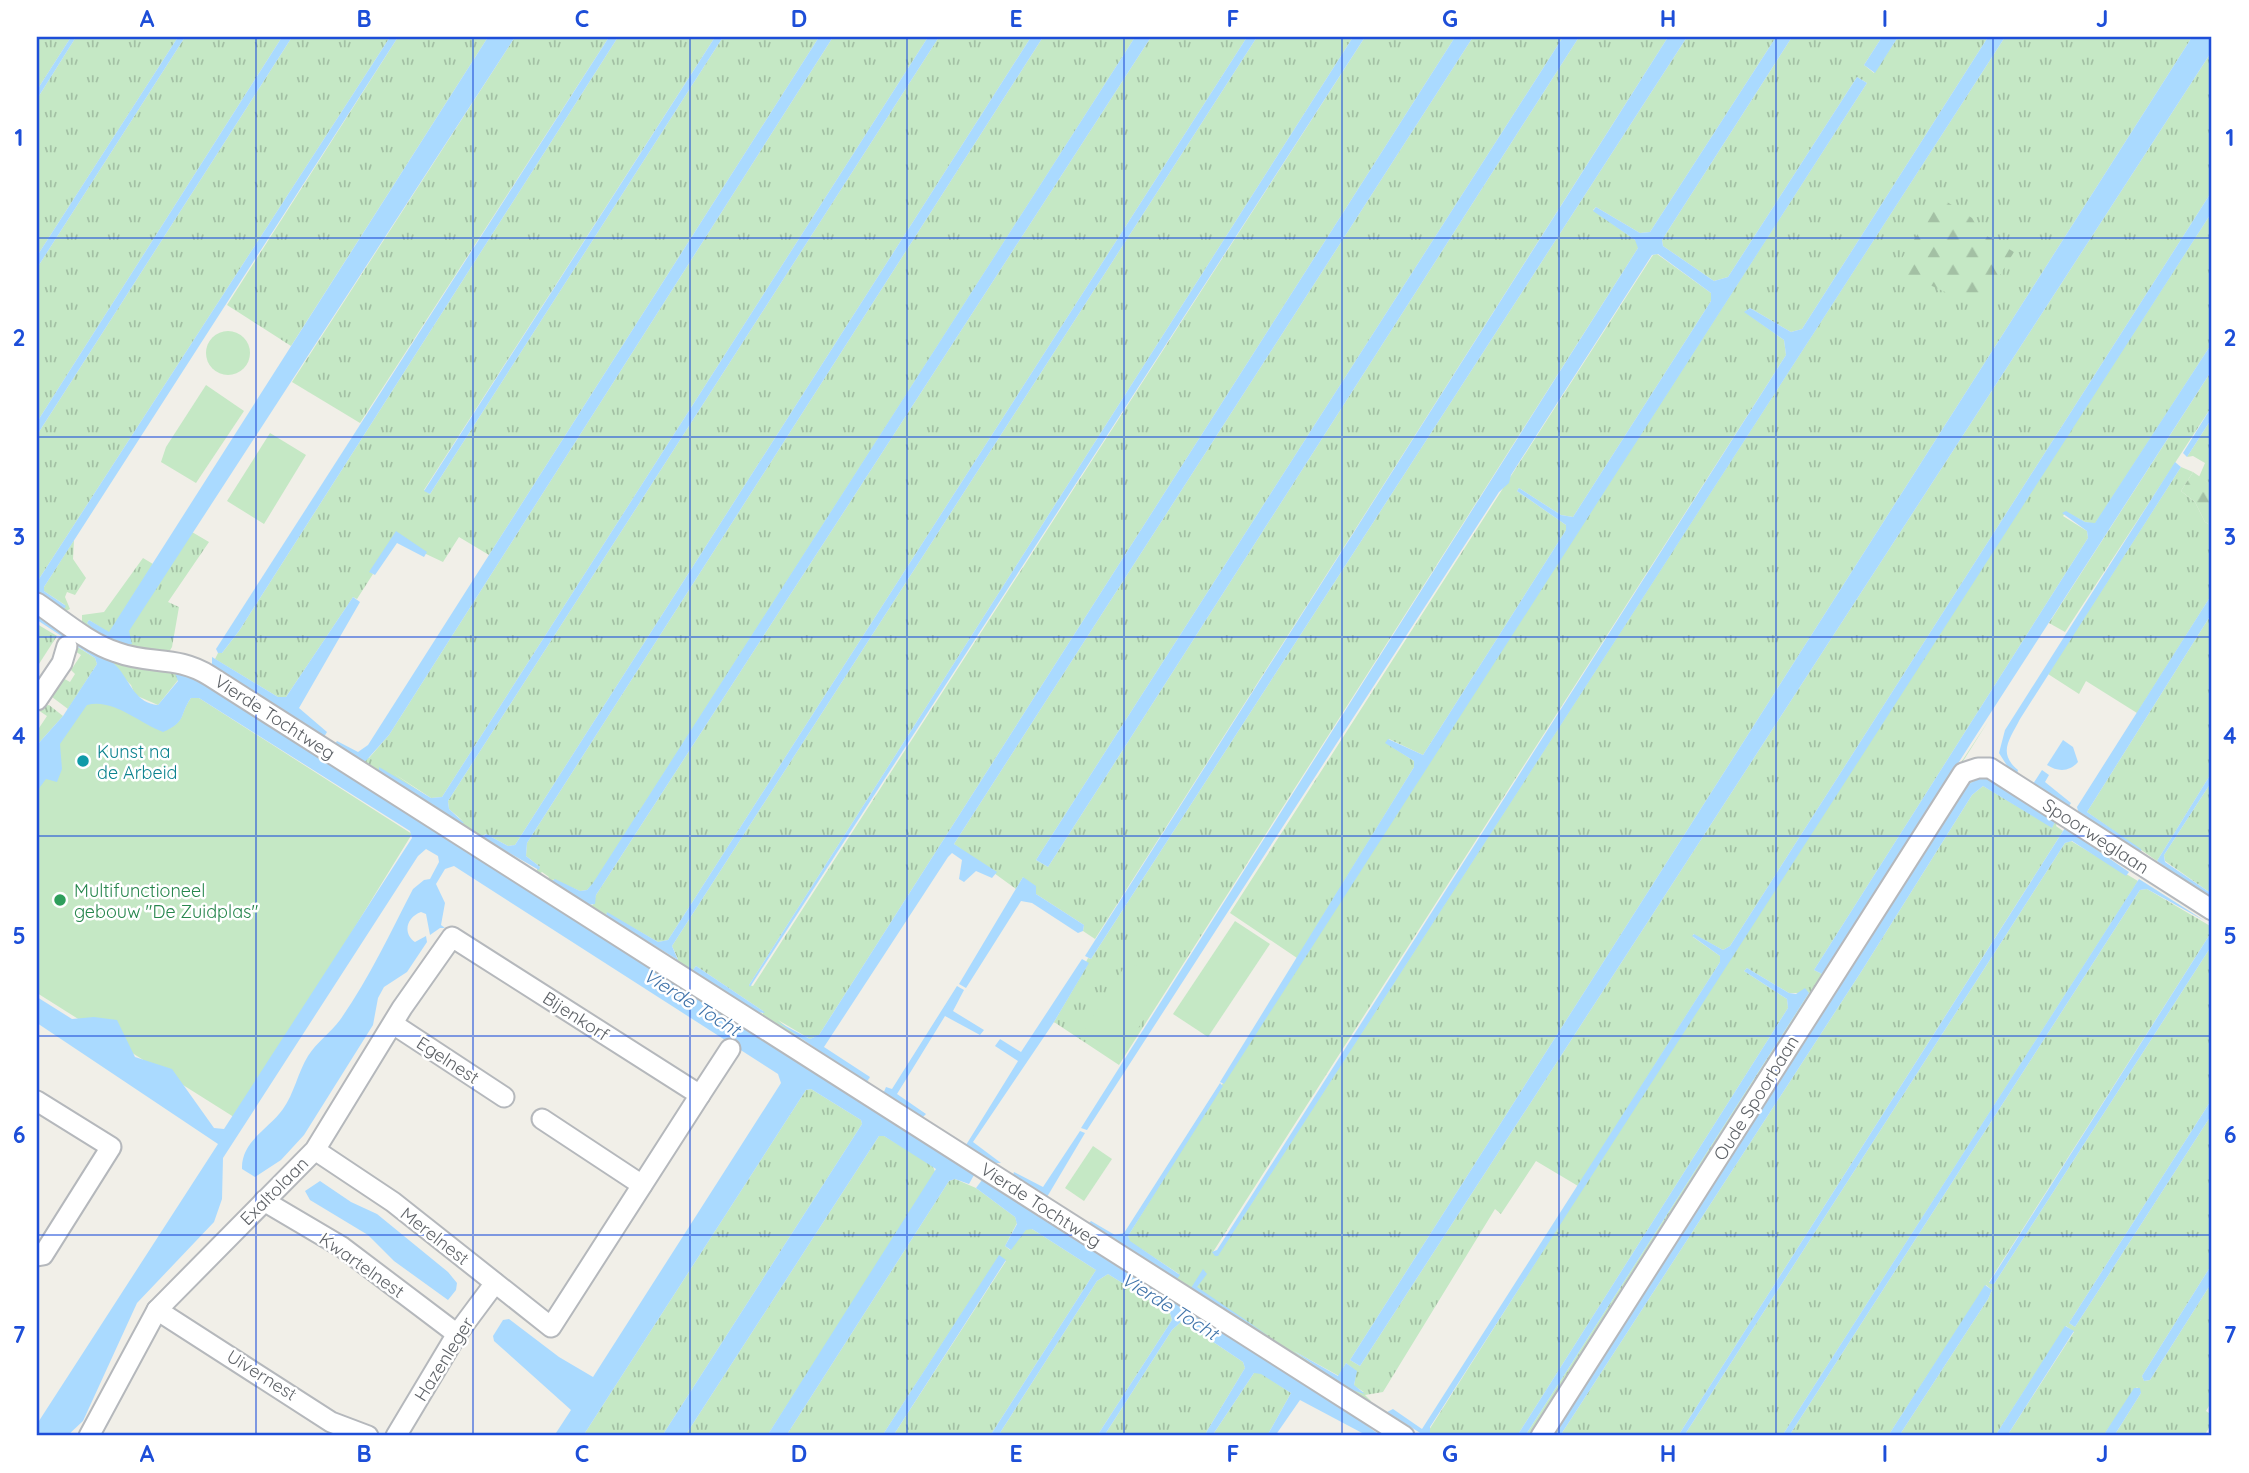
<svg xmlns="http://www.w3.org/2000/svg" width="2249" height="1473" viewBox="0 0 2249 1473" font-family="Quicksand,sans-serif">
<defs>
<pattern id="grass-tufts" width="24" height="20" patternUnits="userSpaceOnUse" patternTransform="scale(1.75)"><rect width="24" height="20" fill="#c5e8c5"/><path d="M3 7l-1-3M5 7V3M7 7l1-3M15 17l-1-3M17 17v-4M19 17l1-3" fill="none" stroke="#a3c0a4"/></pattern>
<pattern id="forest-firs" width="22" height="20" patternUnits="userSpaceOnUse" patternTransform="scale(1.75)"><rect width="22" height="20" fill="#c5e8c5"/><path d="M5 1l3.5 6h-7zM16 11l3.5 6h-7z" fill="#a3c0a4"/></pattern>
</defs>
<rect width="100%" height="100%" fill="#f1efe8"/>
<!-- grass -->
<g fill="url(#grass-tufts)" fill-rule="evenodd">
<path d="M37,37H71L37,90Z"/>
<path d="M76,37H178L37,256V99Z"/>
<path d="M185,37H282L37,422V268Z"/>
<path d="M292,37H390L37,582V435Z"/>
<path d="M398,37H488L291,346L227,305Z"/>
<path d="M515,37H609L360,423L292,382Z"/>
<path d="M618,37H715L424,490L430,494L723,37H819L489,555L459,537L443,562L426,554L396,532L370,572L373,574L357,599L353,597L286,697H278L215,659L218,653H222L239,631Z"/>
<path d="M833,37H928L442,797L431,798L393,773L463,821L449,809L448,801L939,37H1031L515,845L508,846L486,834L482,836L536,871L540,867L526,856L527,843L1043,37H1135L593,884L587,890L580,891L552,879L588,905H593L596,895L1151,37H1247L668,940L658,942L607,913L606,916L675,959H678L672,946L1257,37H1353L749,985L753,986L1365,37H1455L819,1035L810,1039L778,1020L814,1049L867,1083L870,1077L867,1084L681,964L676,965L547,880L549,877L542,872L538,875L369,764L366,767L333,750L334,743L339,748L369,758L389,735ZM696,966L763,1011V1014L692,971Z"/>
<path d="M1473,37H1563L1036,860L1048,867L1579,37H1668L1095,939L1083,931L1084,925L1036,894L1023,877L1016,889L954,844Z"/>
<path d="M1687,37H1776L1650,232L1640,233L1596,207L1593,210L1635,240L1639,244L1638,248L1119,1065L1054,1022L1088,964L1086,962L1088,958L1091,959Z"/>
<path d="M1792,37H1882L1864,65L1874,73L1898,37H1988L1802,329L1791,332L1750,308L1745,312L1784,340L1786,355L1213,1252L1218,1255L2005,37H2192L1350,1360L1360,1366L2212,51V191L1730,946L1723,950L1693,934V937L1720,956V962L1578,1186L1536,1161L1501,1214L1495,1209L1383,1392L1365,1395L1371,1401H1367L1345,1388L1364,1392L1354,1386L1356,1371L1346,1363L1339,1376L1294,1351L1335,1380L1333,1383L1291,1359L1287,1350L1277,1343L1268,1345L1187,1291L1186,1286L1175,1282L1087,1227L1089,1223L1177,1278L1179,1274L1129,1241L1128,1236L1223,1083L1867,83L1857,77L1728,277L1714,281L1663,246L1662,240Z"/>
<path d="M2212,212V343L2095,524L2085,522L2066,512L2063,516L2087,531L2088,538L1814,970L1822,974L1989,720L1538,1436H1525L1809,993H1789L1747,968L1744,971L1787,999L1788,1008L1517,1436L1430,1434L1429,1430L1724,966Z"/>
<path d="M1657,254L1711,293V301L1573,517L1561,515L1519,488L1517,491L1566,525V530L1423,755L1389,739L1386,743L1414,761V767L1297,958L1230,913L1653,255Z"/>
<path d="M2212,370V406L2065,632L2049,623Z"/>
<path d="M2212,418V485L2199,477L2205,463L2193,456L2187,457Z"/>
<path d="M2181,467L2193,472L2181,491L2195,502L2205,522L2212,526V594L2137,713L2086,681L2079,694L2048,674Z"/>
<path d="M192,532L209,542L168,602L179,607L172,647L169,652L133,653L82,625V615L104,612L143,558L153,564L109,633L89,620L87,623L131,644L128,631Z"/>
<path d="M74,540L73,559L86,578L75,595L67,592L65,597L70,609L64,612L37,599V591L64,608L65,605L44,591V587Z"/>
<path d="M2212,613V772L2157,861L2087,812Z"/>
<path d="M37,624L57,636L37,667Z"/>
<path d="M79,634L182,666L470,852L195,678L178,680L158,705L135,695L131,685Z"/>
<path d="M71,643L95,658L97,664L68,709L52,697L51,693L61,677L70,682L75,674L71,670L81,655L70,648Z"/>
<path d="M49,705L63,716L37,745V731L47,716L38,710L41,706Z"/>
<path d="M1988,776L2058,820L2056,826L2063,831L1678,1436H1560L1861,972L1972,795L1983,786L2052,827L2055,822L1979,778L1969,784L1554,1436H1546L1969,779Z"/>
<path d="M2212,781V894L2165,861L2164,855Z"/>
<path d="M2071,841L2138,881L1782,1436H1684L2065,843Z"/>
<path d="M2147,889L2212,927V931L1989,1282L1994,1284L2212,945V1099L2069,1323L2075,1327L2212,1114V1264L2142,1376L2144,1381L2150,1380L2212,1282V1401L2206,1411L2212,1415V1423L2204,1436H2114L2141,1393L2137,1387L2103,1436H2007L2074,1332L2066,1326L1995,1436H1899L1988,1299L1992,1290L1986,1285L1888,1436H1789L2140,890Z"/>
<path d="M811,1089L861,1120L862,1124L662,1436H583L806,1090Z"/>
<path d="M879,1136H884L932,1164L936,1174L767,1436H685Z"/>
<path d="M955,1179L976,1188L1015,1217L1017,1223L1005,1246L1010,1250L1026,1229H1032L1096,1270L990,1436H893L1006,1261L999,1256L882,1436H786L949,1181Z"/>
<path d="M1108,1274L1170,1313L1172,1320L1097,1436H998L1097,1281Z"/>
<path d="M1182,1321L1243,1362L1245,1368L1204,1436H1104L1172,1330Z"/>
<path d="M1254,1373H1261L1291,1393L1267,1436H1212Z"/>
</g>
<!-- forest -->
<g fill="url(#forest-firs)">
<path d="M1941,198L1972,218L1980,232L2014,252L1980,308L1895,269Z"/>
<path d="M2193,472L2212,485V526L2205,522L2195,502L2181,491Z"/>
</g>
<!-- pitch -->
<g fill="#c5e8c5">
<circle cx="228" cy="353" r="22"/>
<path d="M206,385L244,411L196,483L161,462L166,447Z"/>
<path d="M270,433L306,455L264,524L227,501Z"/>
<path d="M91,690L163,731C187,722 179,714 191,698H199L412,834L237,1119L37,993V782Z"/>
<path d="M1235,921L1270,944L1208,1037L1173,1014Z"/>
<path d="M1128,961L1166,984L1118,1060L1080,1037Z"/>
<path d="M1093,1146L1112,1159L1084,1201L1065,1188Z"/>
</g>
<!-- water -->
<g fill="#aadaff">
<path d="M71,37H76L37,99V90Z"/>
<path d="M178,37H185L37,268V256Z"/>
<path d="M282,37H292L37,435V422Z"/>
<path d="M390,37H398L44,587V591L66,606L64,609L37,591V582Z"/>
<path d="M488,37H515L129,631L132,644C115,646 99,635 87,623L89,620L109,632Z"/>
<path d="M609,37H618L239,631L222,653H218L216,649Z"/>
<path d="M715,37H723L430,494L424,491Z"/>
<path d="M819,37H833L389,735L363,764L335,744L337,741L358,752L368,745Z"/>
<path d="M928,37H939L448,801L449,809L464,823L460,824L379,773V767L431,798L442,797Z"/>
<path d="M1031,37H1043L527,843L526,856L540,867L539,870L483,838L486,834L508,846L515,845Z"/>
<path d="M1135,37H1151L596,895L595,904L588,905L552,881L555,879L580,891L587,890L593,883Z"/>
<path d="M1247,37H1257L672,946L678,960L606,916L607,912L658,942L668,940Z"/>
<path d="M1353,37H1365L750,987L749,985Z"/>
<path d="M1455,37H1473L954,844L997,872L992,878L976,871L964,882L959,879L962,860L952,853L948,857L824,1047L870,1077L866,1083L776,1021L810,1039L819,1035Z"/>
<path d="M1563,37H1579L1048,867L1036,860Z"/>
<path d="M1668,37H1687L1091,959L1085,956Z"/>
<path d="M1776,37H1792L1662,240L1663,246L1714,281L1728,277L1857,77L1867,83L1224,1084L1220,1082L1414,767V761L1385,743L1388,739L1423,755L1566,530V525L1517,491L1519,488L1561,515L1573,517L1711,301V293L1658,254L1652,255L1511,475L1509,483L1499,492L1087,1130L1081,1128L1638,248L1635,240L1593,211L1596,207L1640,233L1650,232Z"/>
<path d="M1882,37H1898L1875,73L1864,65Z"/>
<path d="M1988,37H2005L1218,1256H1215L1212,1252L1217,1250L1786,355L1784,340L1744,312L1750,308L1791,332L1802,329Z"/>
<path d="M2192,37H2212V51L1360,1366L1350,1360Z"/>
<path d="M2212,191V212L1430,1427V1434L1433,1436H1425L1387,1412L1393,1409L1422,1429L1720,962V956L1692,936L1694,934L1723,950L1730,946Z"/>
<path d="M2212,343V370L1822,974L1814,970L2088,538L2087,531L2062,513L2066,511L2085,522L2095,523Z"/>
<path d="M2212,406V418L2187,457L2183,453Z"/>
<path d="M2175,462L2181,467L2020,719C2010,739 1997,753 2018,770L2017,774L2011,772L1999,753L2005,730Z"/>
<path d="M396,531L427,552L424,557L397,543L375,575L369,572Z"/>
<path d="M2212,594V613L2087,812L2141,849L2142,855L2079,814L2077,807Z"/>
<path d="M353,597L360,602L299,708L327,732L324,737L212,667V657L278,697H286Z"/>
<path d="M37,611C64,629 98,645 119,669C131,684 136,703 158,705L178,681L175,673L195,678L746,1027L974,1175L969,1184L955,1179L949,1181L786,1436H767L936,1169L884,1136H879L685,1436H662L862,1124L861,1120L811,1089L806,1090L583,1436H554L571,1410L494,1341L493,1336L503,1320L509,1319L559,1357L593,1377L781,1083L778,1074L454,866L445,869L436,884L445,903L441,925L445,928H440L430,935L426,914L421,912C407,917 402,933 415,942L426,936L427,942L407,972L384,987L378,998L373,1025L304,1135L281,1160L255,1177L242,1169C241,1141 269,1129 283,1109C294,1094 298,1072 308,1056C317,1042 330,1033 340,1020C369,979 390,933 413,889L424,880L430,879L439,862L438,856L426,849L418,856L223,1158L222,1199L214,1222L137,1303L83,1421L67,1436H37V1424L218,1144L37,1023V997L72,1019L94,1017L117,1020L135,1057L172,1069L214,1128L224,1129L412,838L410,831L199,698H191C179,715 187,722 163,732C139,723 113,698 87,705L60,744L62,769L57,782L46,779L37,791V745L63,716L97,664L95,658L37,620Z"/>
<path d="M2063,740L2073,747L2078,762C2069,772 2058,772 2047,765Z"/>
<path d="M2042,770L2049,775L2045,782L2071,803L2067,809L2031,787Z"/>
<path d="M2212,772V781L2164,855L2165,862L2212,894V899L2157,861Z"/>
<path d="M1979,778L1992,780L2055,822L2052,828L1983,786L1972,795L1861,972L1560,1436H1554L1969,784Z"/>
<path d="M2065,828L2129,872L2126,876L2072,841L2065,843L1684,1436H1678Z"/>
<path d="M1023,877L1036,886V894L1084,925L1083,931L1078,933L1032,903L1021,901L966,988L959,984Z"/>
<path d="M2139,879L2205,921L2147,889L2140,890L1789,1436H1782Z"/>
<path d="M2212,931V945L1994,1284H1991L1989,1283Z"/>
<path d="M1082,959L1089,963L1054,1022L973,1142L1001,1163H994L966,1145L1018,1061L995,1046L1000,1039L1021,1052Z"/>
<path d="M696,966L763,1011L765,1013L757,1012L692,971Z"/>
<path d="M1747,968L1789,993L1796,994L1805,988L1809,993L1525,1436H1517L1788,1008L1787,999L1744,971Z"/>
<path d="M957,986L964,990L953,1011L984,1030L980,1035L945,1016L897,1094L926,1114L922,1118L883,1094L886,1087L892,1089Z"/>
<path d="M1220,1083L1223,1086L1128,1236L1130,1241L1180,1275L1177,1279L1089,1223L1091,1221L1115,1235L1124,1233Z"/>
<path d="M2212,1099V1114L2075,1327L2069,1323Z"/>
<path d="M1080,1131L1085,1133L1047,1197L1013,1175L1014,1172L1043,1187Z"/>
<path d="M982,1180L1322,1395L1335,1380L1294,1351L1338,1376L1346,1363L1357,1371L1354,1385L1365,1394L1345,1388L1336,1403L1381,1436L1364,1434L1300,1400L1275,1436H1267L1291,1393L1261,1374L1254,1373L1212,1436H1204L1245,1368L1243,1362L1182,1321L1172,1330L1104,1436H1097L1172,1320L1170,1313L1108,1274L1097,1281L998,1436H990L1096,1270L1032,1229L1026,1230L1011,1250L1005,1246L1017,1224L1015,1217L976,1188Z"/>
<path d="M320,1181L351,1202L377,1214L448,1272L457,1283L456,1290L448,1300L394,1261L368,1235L310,1200L305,1191Z"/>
<path d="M999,1255L1006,1260L893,1436H882Z"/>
<path d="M2212,1264V1282L2150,1380L2144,1381L2142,1376Z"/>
<path d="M1203,1269L1207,1274L1197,1287L1269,1336L1191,1288Z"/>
<path d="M1985,1285L1992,1290L1988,1299L1899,1436H1888Z"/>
<path d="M2065,1326L2074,1331L2007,1436H1995Z"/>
<path d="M2134,1388H2140L2141,1393L2114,1436H2103Z"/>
</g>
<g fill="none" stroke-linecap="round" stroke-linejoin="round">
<!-- minor casing -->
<g stroke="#b5b8bc" stroke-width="23">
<g id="minor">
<path d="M37,603C61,619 88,643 116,652C150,665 177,655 210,676L1404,1436"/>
<path d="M37,700L62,663L67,646"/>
<path d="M393,1024L504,1097"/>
<path d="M700,1095L730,1049"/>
<path d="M37,1101L111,1147L43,1255L37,1256"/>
<path d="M542,1119L642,1185"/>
<path d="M264,1201L342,1247L457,1334"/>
<path d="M157,1310L331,1422L368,1436"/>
<path d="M89,1436L157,1310L315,1150L402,1008L452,937L700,1095L551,1327L393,1202L315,1150"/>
<path d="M396,1436L457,1334L495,1283"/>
<path d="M1541,1436L1963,773L1978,768H1990L2212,910"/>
</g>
</g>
<!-- minor -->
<use href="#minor" stroke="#fff" stroke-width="19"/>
</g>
<!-- grid -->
<path fill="none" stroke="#1d4ed8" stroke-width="2" stroke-opacity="0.55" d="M256,37V1436M473,37V1436M690,37V1436M907,37V1436M1124,37V1436M1342,37V1436M1559,37V1436M1776,37V1436M1993,37V1436M37,238H2212M37,437H2212M37,637H2212M37,836H2212M37,1036H2212M37,1235H2212"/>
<!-- markers -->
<circle fill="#0f9aa8" stroke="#fff" stroke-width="2.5" cx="83" cy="761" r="7"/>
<circle fill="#2e9e5b" stroke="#fff" stroke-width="2.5" cx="60" cy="900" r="7"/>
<g text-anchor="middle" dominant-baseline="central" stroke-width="5" stroke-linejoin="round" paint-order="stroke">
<!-- street labels -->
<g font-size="18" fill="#5f6368" stroke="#fff">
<text transform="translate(275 717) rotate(33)">Vierde Tochtweg</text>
<text transform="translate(2096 836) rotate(33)">Spoorweglaan</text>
<text transform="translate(576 1016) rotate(33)">Bijenkorf</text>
<text transform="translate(448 1060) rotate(33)">Egelnest</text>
<text transform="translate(1756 1098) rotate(-58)">Oude Spoorbaan</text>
<text transform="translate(274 1191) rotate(-45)">Exaltolaan</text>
<text transform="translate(1041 1205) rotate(33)">Vierde Tochtweg</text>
<text transform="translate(435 1236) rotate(38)">Merelnest</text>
<text transform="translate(362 1265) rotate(35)">Kwartelnest</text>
<text transform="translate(444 1359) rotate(-58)">Hazenleger</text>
<text transform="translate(262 1375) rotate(32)">Uivernest</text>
</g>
<!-- culture labels -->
<g font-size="18" fill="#0d838f" stroke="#fff" text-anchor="start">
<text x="97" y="751">Kunst na<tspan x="97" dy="21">de Arbeid</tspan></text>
</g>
<!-- leisure labels -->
<g font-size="18" fill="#27864d" stroke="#fff" text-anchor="start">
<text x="74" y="890">Multifunctioneel<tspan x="74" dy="21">gebouw "De Zuidplas"</tspan></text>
</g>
<!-- water labels -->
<g font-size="19" font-style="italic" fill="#4174aa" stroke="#fff">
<text transform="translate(692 1002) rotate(32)">Vierde Tocht</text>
<text transform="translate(1170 1306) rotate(32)">Vierde Tocht</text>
</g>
</g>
<!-- border -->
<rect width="2249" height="1473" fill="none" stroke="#ffffff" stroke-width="77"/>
<rect x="38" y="38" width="2172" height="1396" fill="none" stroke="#1d4ed8" stroke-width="2.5"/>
<g font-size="23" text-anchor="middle" font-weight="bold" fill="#1d4ed8">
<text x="147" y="27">A</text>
<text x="364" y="27">B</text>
<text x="582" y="27">C</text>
<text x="799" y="27">D</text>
<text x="1016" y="27">E</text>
<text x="1233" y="27">F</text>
<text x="1450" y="27">G</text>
<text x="1668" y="27">H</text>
<text x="1885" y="27">I</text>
<text x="2102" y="27">J</text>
<text x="19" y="146">1</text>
<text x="2230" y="146">1</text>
<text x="19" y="346">2</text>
<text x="2230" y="346">2</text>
<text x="19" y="545">3</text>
<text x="2230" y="545">3</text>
<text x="19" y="744">4</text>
<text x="2230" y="744">4</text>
<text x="19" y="944">5</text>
<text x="2230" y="944">5</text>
<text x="19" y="1143">6</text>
<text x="2230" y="1143">6</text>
<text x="19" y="1343">7</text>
<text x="2230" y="1343">7</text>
<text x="147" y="1462">A</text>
<text x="364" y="1462">B</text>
<text x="582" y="1462">C</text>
<text x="799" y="1462">D</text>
<text x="1016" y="1462">E</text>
<text x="1233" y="1462">F</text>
<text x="1450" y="1462">G</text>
<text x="1668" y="1462">H</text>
<text x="1885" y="1462">I</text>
<text x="2102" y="1462">J</text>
</g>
</svg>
